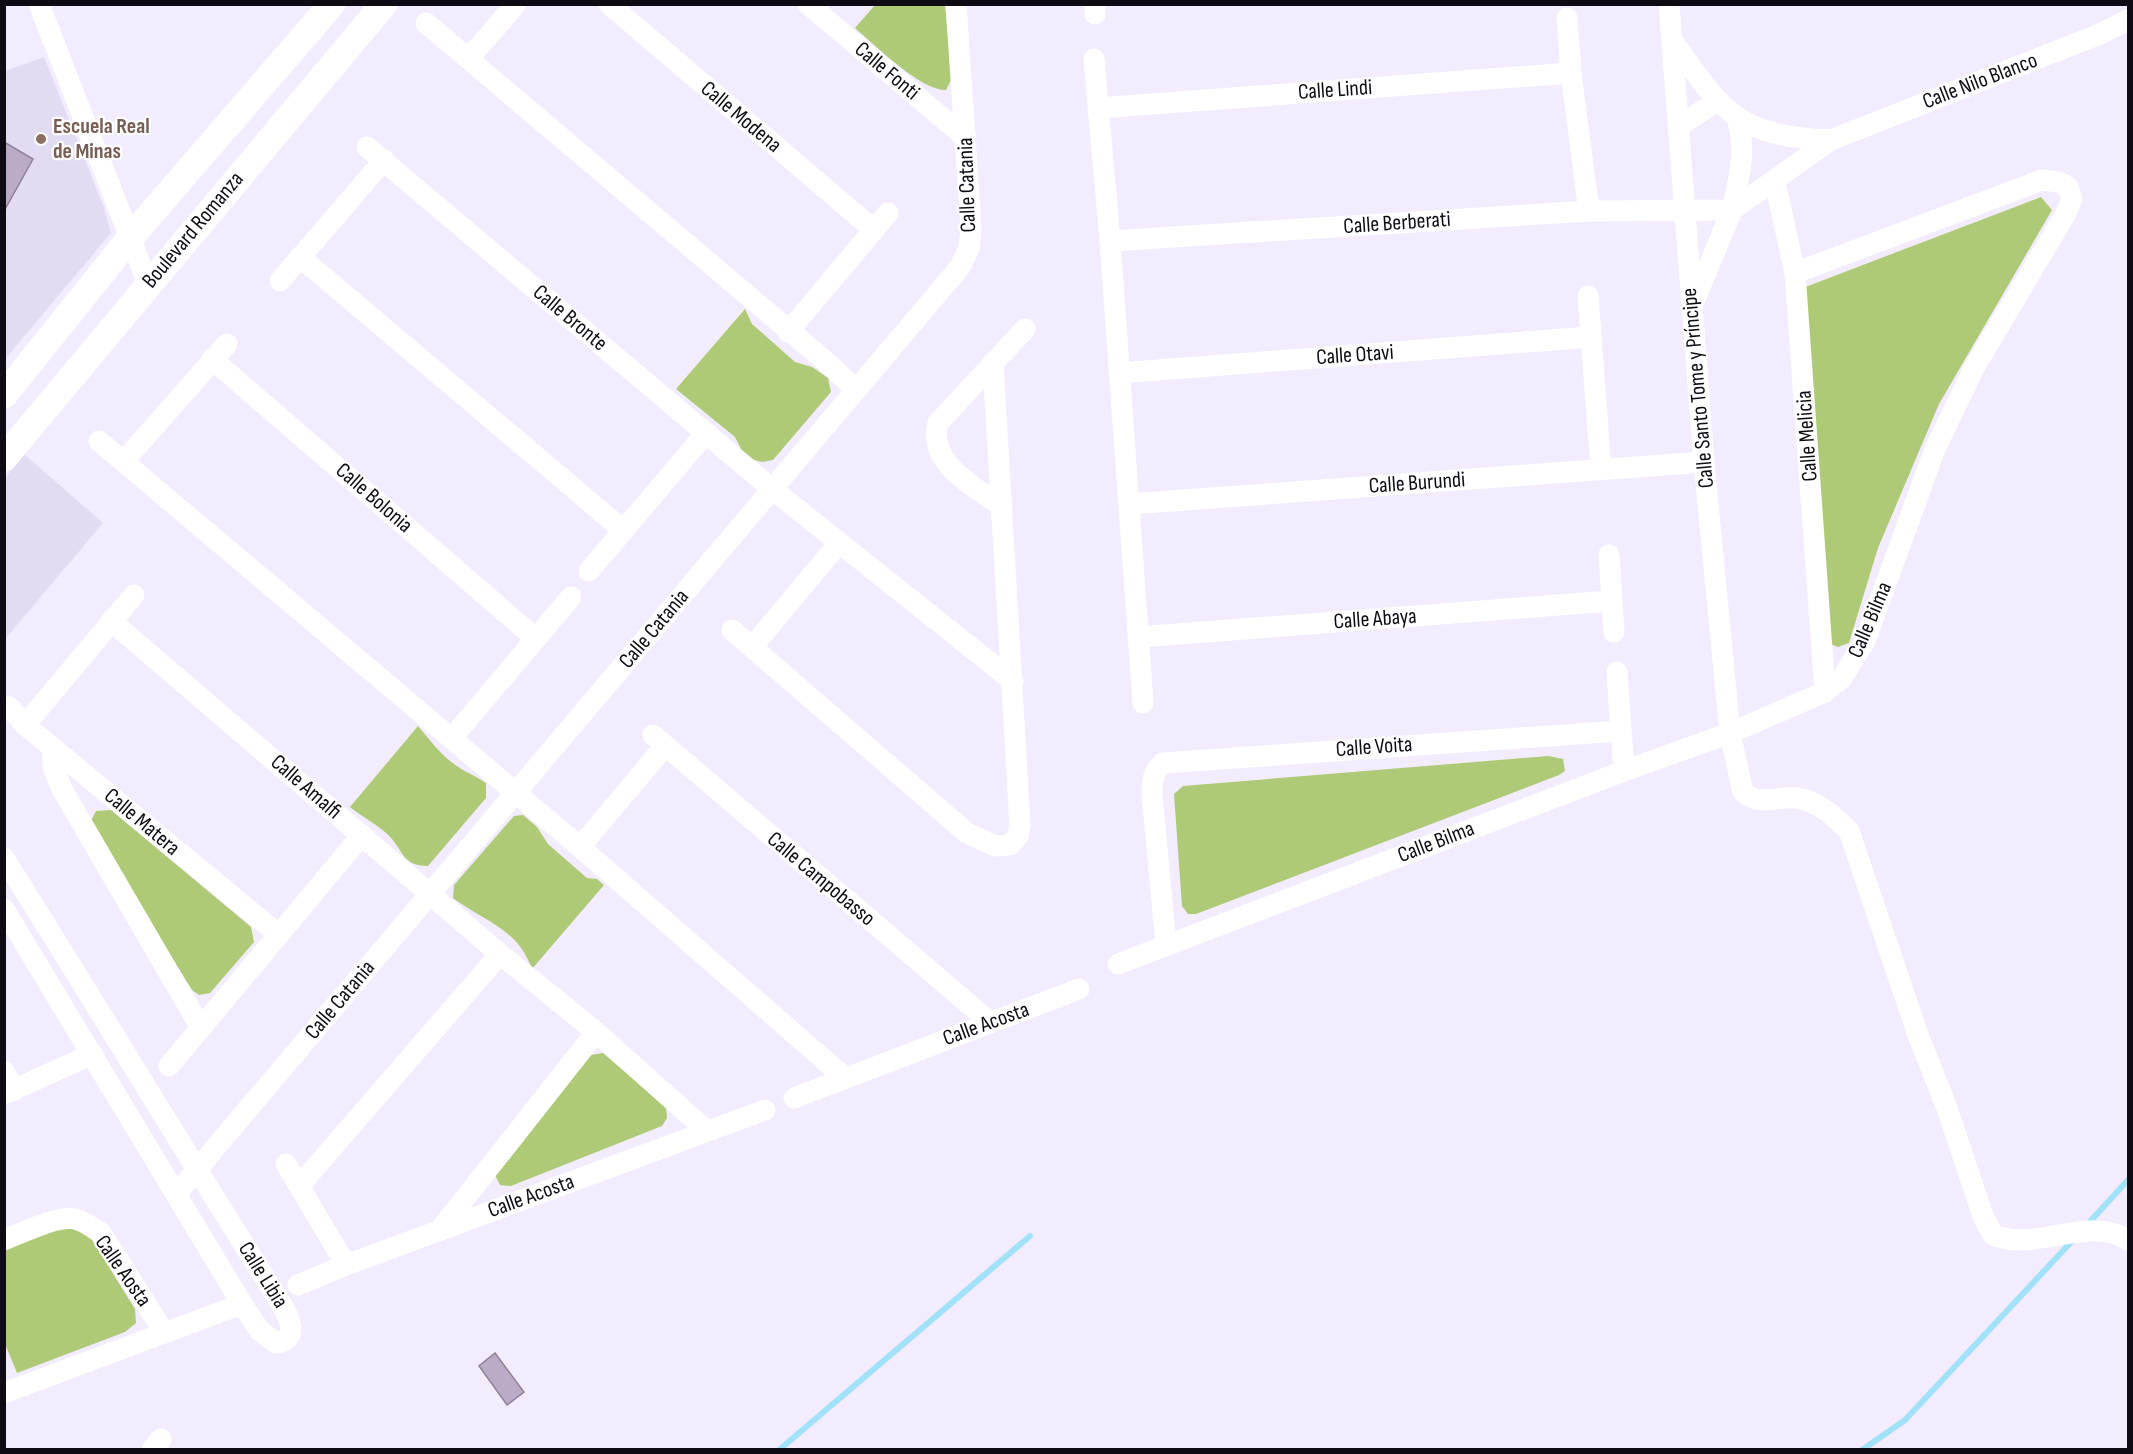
<svg xmlns="http://www.w3.org/2000/svg" width="2133" height="1454" viewBox="0 0 2133 1454" font-family="'Sofia Sans Condensed',sans-serif">
<rect width="100%" height="100%" fill="#f2ecfe"/>
<!-- built -->
<g fill="#e3dbf2">
<path d="M44,57L104,208L111,233L5,359V71Z"/>
<path d="M24,454L103,523L5,639V478Z"/>
</g>
<!-- green -->
<g fill="#afca76">
<path d="M875,5H945L952,78L946,90C921,91 875,45 855,28Z"/>
<path d="M2041,197L2052,210L1939,404L1878,548L1849,643L1838,647L1828,643L1800,289Z"/>
<path d="M745,309L752,324L795,362L812,367L828,378L831,392L773,460L762,462L751,459L742,451L735,437L676,389Z"/>
<path d="M418,726C430,740 439,753 454,764C463,771 476,776 486,783V798L428,866C405,866 404,854 392,839C382,827 362,817 350,807Z"/>
<path d="M1548,756L1563,759L1565,771L1559,775L1196,914H1188L1182,906L1174,794L1183,786Z"/>
<path d="M111,810L251,927L254,942L210,993L199,995L192,990L95,833L91,821L96,811Z"/>
<path d="M523,815L537,827L548,844L587,878L597,879L604,885L532,969C517,928 485,922 453,898L454,885L514,816Z"/>
<path d="M603,1053L666,1107L667,1118L662,1126L511,1186L500,1185L493,1171L591,1055Z"/>
<path d="M72,1223L84,1227L135,1309L136,1323L125,1332L17,1373L5,1344L4,1250Z"/>
</g>
<g fill="none" stroke-linecap="round" stroke-linejoin="round">
<!-- stream -->
<g stroke="#a2e2f8" stroke-width="6">
<path d="M2086,1226L2128,1180"/>
<path d="M779,1450L1030,1236"/>
<path d="M1862,1450L1905,1420L2073,1240"/>
</g>
</g>
<!-- building -->
<g fill="#baacc7" stroke="#8f819b" stroke-width="1.5">
<path d="M4,142L33,159L4,211Z"/>
<path d="M495,1353L524,1392L507,1405L479,1366Z"/>
</g>
<g fill="none" stroke-linecap="round" stroke-linejoin="round">
<!-- minor -->
<g stroke="#fff" stroke-width="21">
<path d="M39,4L148,284"/>
<path d="M609,4L873,229"/>
<path d="M808,4L966,138"/>
<path d="M1669,4L1704,462L1730,733L1743,792C1760,807 1777,796 1797,798C1818,801 1835,817 1849,831L1918,1035L1947,1108L1983,1216L1993,1235C2036,1253 2089,1214 2128,1240"/>
<path d="M1095,14V4"/>
<path d="M1567,18L1571,73L1589,211"/>
<path d="M426,23L831,366L856,390"/>
<path d="M1674,43C1724,114 1739,136 1831,140"/>
<path d="M469,58L516,4"/>
<path d="M1094,59L1110,241L1143,703"/>
<path d="M1098,108L1571,73"/>
<path d="M1679,126L1716,102"/>
<path d="M367,147L772,489L1013,681"/>
<path d="M1775,182L1795,273L1825,692"/>
<path d="M1110,241L1589,211L1732,210C1739,179 1747,150 1737,118"/>
<path d="M300,257L623,530"/>
<path d="M280,281L384,160"/>
<path d="M1588,296L1601,469"/>
<path d="M1693,304L1732,210L1831,140L2100,34L2128,20"/>
<path d="M788,332L888,213"/>
<path d="M212,359L535,638"/>
<path d="M1119,373L1591,337"/>
<path d="M99,441L580,847L844,1077"/>
<path d="M124,461L227,344"/>
<path d="M1130,504L1704,462"/>
<path d="M1002,507C975,486 927,464 938,423L1025,329"/>
<path d="M1609,555L1614,632"/>
<path d="M589,571L706,433"/>
<path d="M111,621L500,954L596,1032L707,1131"/>
<path d="M732,630L967,833L995,846L1010,845L1018,836L1020,825L993,363"/>
<path d="M1139,637L1611,601"/>
<path d="M752,647L839,543"/>
<path d="M1617,672L1624,771"/>
<path d="M9,707L25,725L279,935"/>
<path d="M25,725L134,595"/>
<path d="M653,735L990,1022"/>
<path d="M452,738L571,597"/>
<path d="M53,748V768L63,791L201,1028"/>
<path d="M580,847L665,746"/>
<path d="M4,858C98,1007 189,1159 284,1308C291,1322 298,1340 276,1343L260,1331L242,1304L4,909"/>
<path d="M1166,945L1152,794C1152,781 1153,771 1163,763L1620,731"/>
<path d="M1118,964L1624,771L1730,733L1825,692L1842,678L1865,641L1935,449L1974,368L2065,215L2072,199L2068,187L2059,182L2042,180L1795,273"/>
<path d="M169,1066L362,835"/>
<path d="M4,1071L15,1090"/>
<path d="M4,1094L93,1054"/>
<path d="M794,1098L1079,989"/>
<path d="M286,1164L346,1265"/>
<path d="M300,1185L500,954"/>
<path d="M177,1193L960,267L969,248L971,227L956,4"/>
<path d="M440,1230L596,1032"/>
<path d="M4,1240C22,1233 57,1215 75,1219C84,1221 93,1228 101,1233L164,1332"/>
<path d="M298,1285L346,1265L765,1110"/>
<path d="M4,1393L242,1304"/>
<path d="M152,1450L161,1439"/>
</g>
<!-- major -->
<g stroke="#fff" stroke-width="27">
<path d="M4,395L130,238L332,4"/>
<path d="M4,458L384,4"/>
</g>
</g>
<!-- markers -->
<circle fill="#8d6e63" stroke="#fff" stroke-width="2" cx="41" cy="139" r="6"/>
<g text-anchor="middle" dominant-baseline="central" stroke-width="4.5" stroke-linejoin="round" paint-order="stroke">
<!-- street labels -->
<g font-size="22" fill="#0f0b15" stroke="#fff">
<text transform="translate(887 71) rotate(40)">Calle Fonti</text>
<text transform="translate(1980 81) rotate(-21)">Calle Nilo Blanco</text>
<text transform="translate(1335 90) rotate(-4)">Calle Lindi</text>
<text transform="translate(741 117) rotate(40)">Calle Modena</text>
<text transform="translate(967 185) rotate(-92)">Calle Catania</text>
<text transform="translate(1397 223) rotate(-4)">Calle Berberati</text>
<text transform="translate(193 230) rotate(-50)">Boulevard Romanza</text>
<text transform="translate(570 318) rotate(40)">Calle Bronte</text>
<text transform="translate(1355 355) rotate(-4)">Calle Otavi</text>
<text transform="translate(1698 388) rotate(-95)">Calle Santo Tome y Príncipe</text>
<text transform="translate(1807 436) rotate(-94)">Calle Melicia</text>
<text transform="translate(1417 483) rotate(-4)">Calle Burundi</text>
<text transform="translate(374 498) rotate(41)">Calle Bolonia</text>
<text transform="translate(1375 619) rotate(-4)">Calle Abaya</text>
<text transform="translate(1870 620) rotate(-67)">Calle Bilma</text>
<text transform="translate(654 629) rotate(-50)">Calle Catania</text>
<text transform="translate(1374 747) rotate(-4)">Calle Voita</text>
<text transform="translate(306 787) rotate(41)">Calle Amalfi</text>
<text transform="translate(142 822) rotate(40)">Calle Matera</text>
<text transform="translate(1436 842) rotate(-21)">Calle Bilma</text>
<text transform="translate(821 879) rotate(40)">Calle Campobasso</text>
<text transform="translate(340 1000) rotate(-50)">Calle Catania</text>
<text transform="translate(986 1024) rotate(-20)">Calle Acosta</text>
<text transform="translate(531 1196) rotate(-20)">Calle Acosta</text>
<text transform="translate(123 1271) rotate(55)">Calle Aosta</text>
<text transform="translate(263 1275) rotate(58)">Calle Libia</text>
</g>
<!-- education labels -->
<g font-size="22" font-weight="bold" fill="#785e54" stroke="#fff" text-anchor="start">
<text x="53" y="126">Escuela Real<tspan x="53" dy="25">de Minas</tspan></text>
</g>
</g>
<!-- border -->
<rect width="2133" height="1454" fill="none" stroke="#0f0b15" stroke-width="12"/>
</svg>
